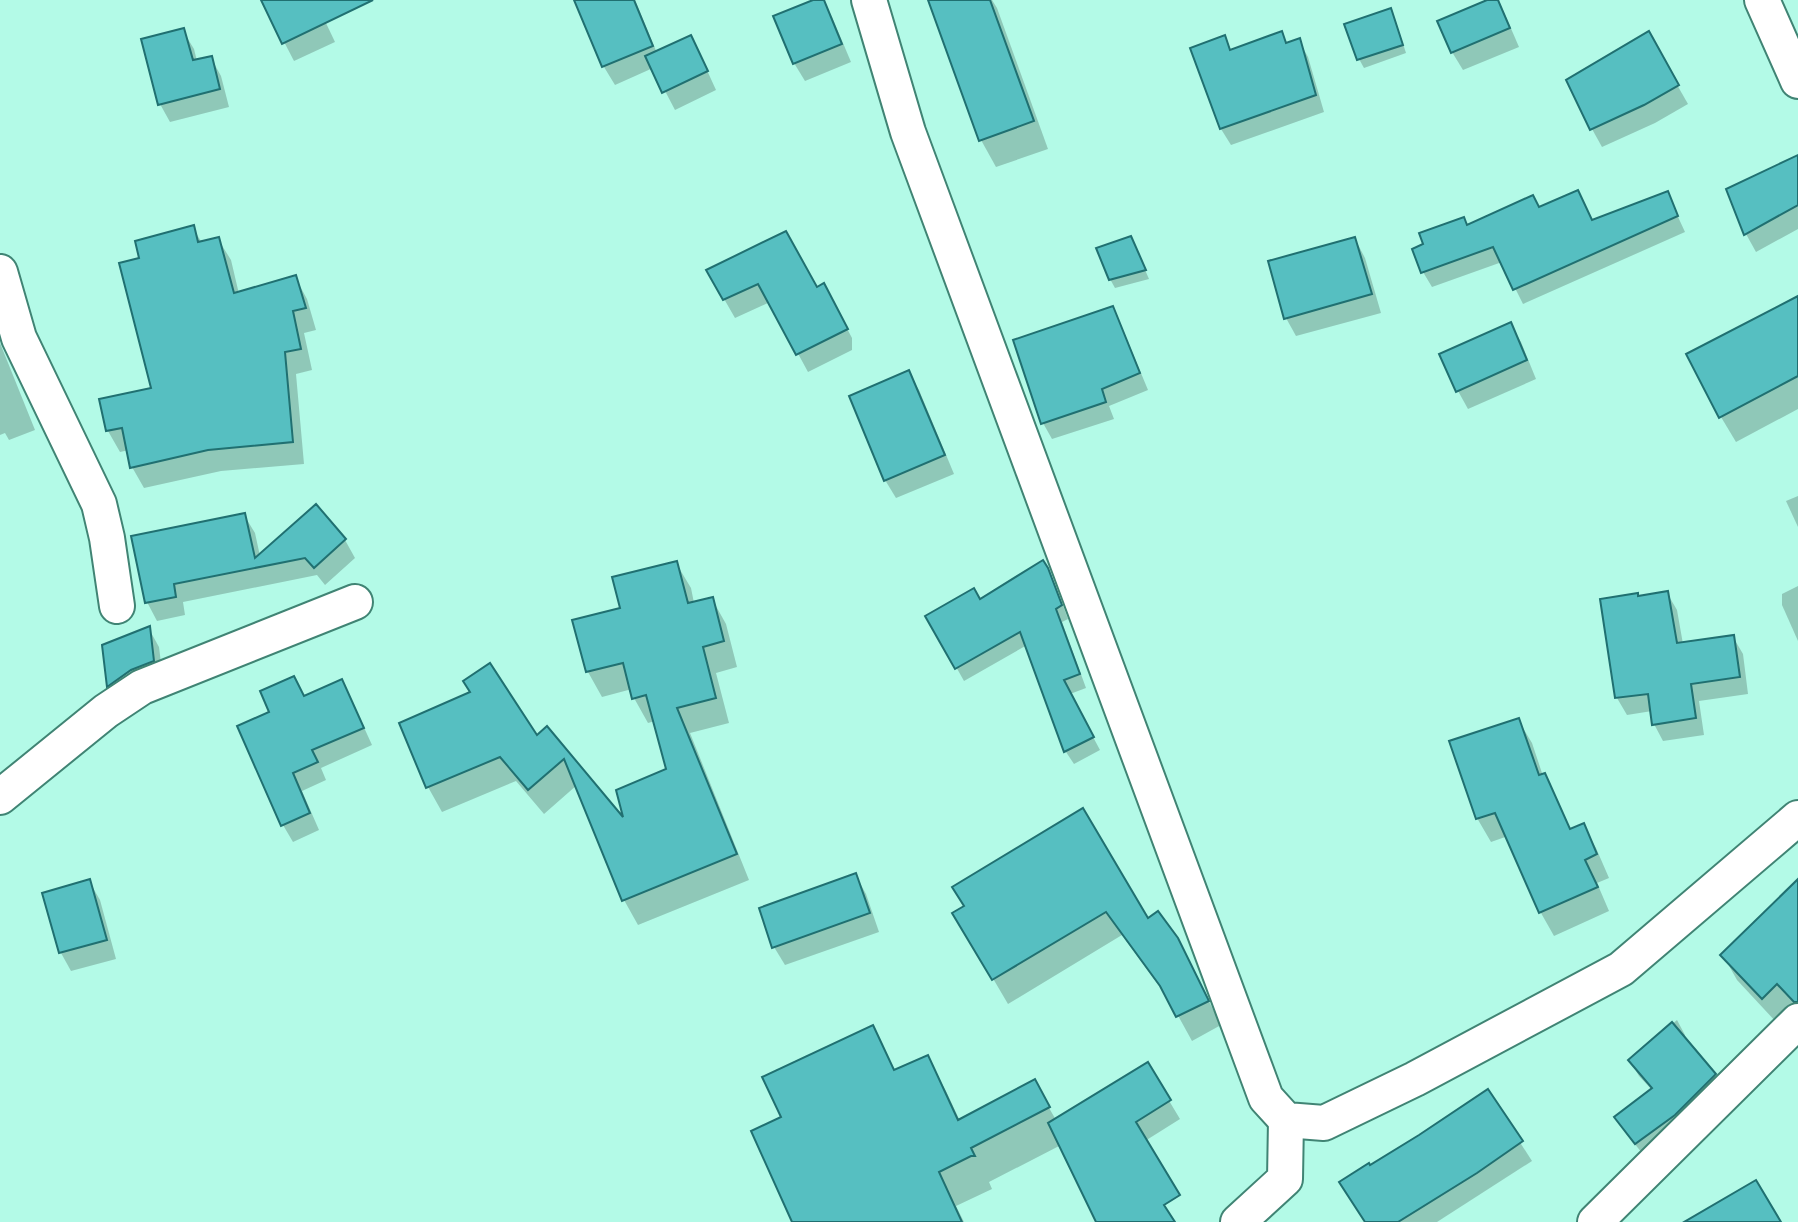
<svg xmlns="http://www.w3.org/2000/svg" width="1798" height="1222" viewBox="0 0 1798 1222" font-family="'Nunito Sans',sans-serif">
<rect width="100%" height="100%" fill="#b3fae7"/>
<!-- shadow -->
<g fill="#0003">
<path d="M286,0H315L335,42L294,61L267,9Z"/>
<path d="M576,0H635L657,53L700,55L716,90L675,110L653,68L615,85L604,67Z"/>
<path d="M819,0H822L832,17L851,62L805,81L794,63Z"/>
<path d="M930,0H992L997,8L1048,149L996,167L981,140Z"/>
<path d="M1492,0H1497L1506,17L1519,47L1463,70L1452,52Z"/>
<path d="M1390,10L1395,19L1406,53L1364,68L1359,59Z"/>
<path d="M183,31L194,49L197,61L211,58L221,76L229,107L170,122L160,104Z"/>
<path d="M1281,33L1288,44L1299,41L1308,57L1324,112L1231,145L1221,129L1193,49L1224,38L1232,52Z"/>
<path d="M1648,34L1688,104L1655,123L1602,147L1592,129Z"/>
<path d="M1798,171V229L1756,252L1746,234Z"/>
<path d="M1667,193L1685,232L1523,304L1502,262L1432,287L1423,272L1467,227L1539,209L1592,222Z"/>
<path d="M193,228L202,243L218,239L231,260L239,294L295,277L307,299L316,330L304,333L312,370L296,374L304,464L221,471L144,488L132,467L129,450L120,452L108,431L154,389L141,259Z"/>
<path d="M1355,239L1365,258L1381,313L1296,336L1286,318Z"/>
<path d="M1135,247L1149,279L1115,288L1110,279Z"/>
<path d="M708,271L817,290L834,304L852,338V350L808,372L770,302L735,318Z"/>
<path d="M1798,298V409L1736,442L1721,417Z"/>
<path d="M1112,309L1121,325L1148,390L1109,406L1114,419L1052,439L1043,423L1015,341Z"/>
<path d="M1510,324L1521,342L1536,379L1468,409L1458,391Z"/>
<path d="M0,343L35,430L9,440L5,433L0,435Z"/>
<path d="M908,372L919,390L954,474L896,498L885,480Z"/>
<path d="M1798,496V527L1786,501Z"/>
<path d="M316,507L345,540L355,558L325,585L317,575L183,602L185,615L157,621L147,602L244,515L255,533L260,556Z"/>
<path d="M1043,562L1055,584L1068,619L1062,622L1086,688L1070,694L1100,750L1074,764L1066,752L1027,645L964,681L928,617L980,602Z"/>
<path d="M676,563L691,588L694,603L712,599L726,624L737,667L716,673L729,723L690,733L749,880L638,925L624,900L577,785L544,814L516,781L442,812L428,787L537,738L547,729L627,825L668,771L655,721L648,723L634,698L632,689L602,697L588,672L575,621L622,610Z"/>
<path d="M1798,586V641L1782,605V594Z"/>
<path d="M1667,593L1677,610L1683,644L1733,637L1743,654L1748,694L1699,701L1704,735L1663,741L1654,724L1652,711L1627,715L1617,698L1639,598Z"/>
<path d="M149,629L159,647L163,679L119,704L109,686L104,647Z"/>
<path d="M341,682L351,699L372,745L321,768L326,780L302,791L319,830L293,842L283,825L305,698Z"/>
<path d="M1518,720L1532,743L1543,776L1557,799L1571,831L1583,825L1596,848L1609,878L1597,883L1609,911L1554,936L1541,913L1508,836L1491,842L1477,818Z"/>
<path d="M1082,811L1147,921L1191,966L1221,1025L1192,1041L1170,1001L1122,935L1008,1004L955,914Z"/>
<path d="M856,876L866,894L879,932L785,965L774,947Z"/>
<path d="M89,881L100,900L116,959L71,971L61,953Z"/>
<path d="M1798,884V1014L1777,1023L1737,980L1723,955Z"/>
<path d="M1677,1020L1685,1035V1041L1714,1075L1724,1091L1646,1158L1626,1133L1617,1117L1652,1090L1639,1076L1630,1061Z"/>
<path d="M872,1028L896,1072L927,1057L946,1091L960,1121L1034,1082L1056,1120L1147,1064L1180,1119L1145,1141L1166,1222H1098L1061,1145L989,1182L992,1189L956,1206L964,1222H795L784,1118Z"/>
<path d="M1487,1091L1532,1161L1437,1222H1366L1369,1168Z"/>
</g>
<!-- building -->
<g fill="#56bfc1" stroke="#207071" stroke-width="2">
<path d="M261,0H373L282,44Z"/>
<path d="M574,0H634L653,46L602,67Z"/>
<path d="M813,0H824L842,44L793,64L773,16Z"/>
<path d="M928,0H990L1034,121L979,141Z"/>
<path d="M1487,0H1498L1510,28L1451,53L1437,21Z"/>
<path d="M1391,8L1403,45L1357,60L1344,24Z"/>
<path d="M184,28L193,60L212,56L220,89L158,105L141,39Z"/>
<path d="M1282,31L1286,43L1300,38L1316,95L1220,129L1190,48L1225,35L1230,50Z"/>
<path d="M1649,31L1679,85L1644,105L1590,130L1566,80Z"/>
<path d="M691,35L708,71L662,93L645,56Z"/>
<path d="M1798,155V205L1744,235L1726,189Z"/>
<path d="M1578,190L1592,220L1668,191L1678,216L1513,290L1493,247L1421,273L1412,249L1423,244L1419,233L1464,217L1467,225L1533,195L1539,207Z"/>
<path d="M194,225L198,242L219,237L234,293L296,275L306,308L293,311L301,349L285,352L293,442L208,450L130,468L122,428L106,431L99,399L151,388L119,263L139,258L135,241Z"/>
<path d="M786,231L817,287L824,283L848,329L796,355L758,284L723,300L706,270Z"/>
<path d="M1131,236L1146,270L1109,280L1096,248Z"/>
<path d="M1355,237L1372,294L1284,319L1268,261Z"/>
<path d="M1798,296V376L1719,418L1686,354Z"/>
<path d="M1113,306L1140,373L1102,389L1106,402L1041,424L1013,340Z"/>
<path d="M1511,322L1527,360L1456,392L1439,354Z"/>
<path d="M909,370L945,455L884,481L849,396Z"/>
<path d="M316,504L346,539L314,568L305,558L174,584L176,597L145,603L131,536L245,513L255,558Z"/>
<path d="M1043,560L1048,568L1062,605L1056,609L1080,674L1064,680L1094,737L1064,752L1020,632L955,669L925,616L974,588L980,599Z"/>
<path d="M677,561L688,603L713,597L724,641L703,647L716,698L677,708L737,854L622,901L564,759L528,790L500,757L426,788L399,723L470,692L463,681L490,663L537,735L547,726L623,817L616,790L666,769L646,695L632,699L623,663L586,672L572,620L620,608L612,577Z"/>
<path d="M1668,591L1677,643L1734,635L1740,677L1691,684L1696,718L1652,725L1648,694L1615,698L1600,599L1638,593V596Z"/>
<path d="M150,626L154,661L131,670L107,687L102,645Z"/>
<path d="M294,676L304,696L342,679L364,728L312,750L318,762L293,773L310,813L281,826L237,726L269,712L260,691Z"/>
<path d="M1519,718L1539,775L1545,773L1570,829L1584,823L1597,854L1585,860L1598,887L1539,913L1495,813L1476,819L1449,741Z"/>
<path d="M1083,808L1148,918L1158,911L1178,938L1209,1001L1176,1017L1160,986L1106,912L992,980L952,913L964,906L952,887Z"/>
<path d="M856,873L870,913L772,948L759,908Z"/>
<path d="M90,879L107,940L59,953L42,893Z"/>
<path d="M1798,879V1002H1794L1777,984L1762,999L1720,955Z"/>
<path d="M1672,1022L1716,1074L1675,1115L1635,1144L1614,1117L1652,1088L1628,1060Z"/>
<path d="M873,1025L894,1070L928,1055L958,1120L1035,1079L1050,1107L971,1148L975,1156H971L939,1172L962,1222H792L751,1131L781,1117L762,1077Z"/>
<path d="M1148,1062L1171,1100L1136,1122L1180,1195L1164,1205L1175,1222H1096L1048,1123Z"/>
<path d="M1488,1089L1523,1141L1477,1173L1398,1222H1365L1339,1182L1369,1163L1370,1165L1419,1135Z"/>
<path d="M1756,1180L1781,1222H1684Z"/>
</g>
<g fill="none" stroke-linecap="round" stroke-linejoin="round">
<!-- minor casing -->
<g stroke="#408474" stroke-width="38">
<g id="minor">
<path d="M869,0L908,132L1266,1098L1286,1120L1324,1123L1415,1079L1621,969L1798,818"/>
<path d="M1762,0L1798,81"/>
<path d="M0,272L19,338L99,504L107,538L117,606"/>
<path d="M0,797L106,711L142,687L355,602"/>
<path d="M1238,1222L1285,1179L1286,1120"/>
<path d="M1595,1222L1798,1021"/>
</g>
</g>
<!-- minor -->
<use href="#minor" stroke="#fff" stroke-width="34"/>
</g>
</svg>
